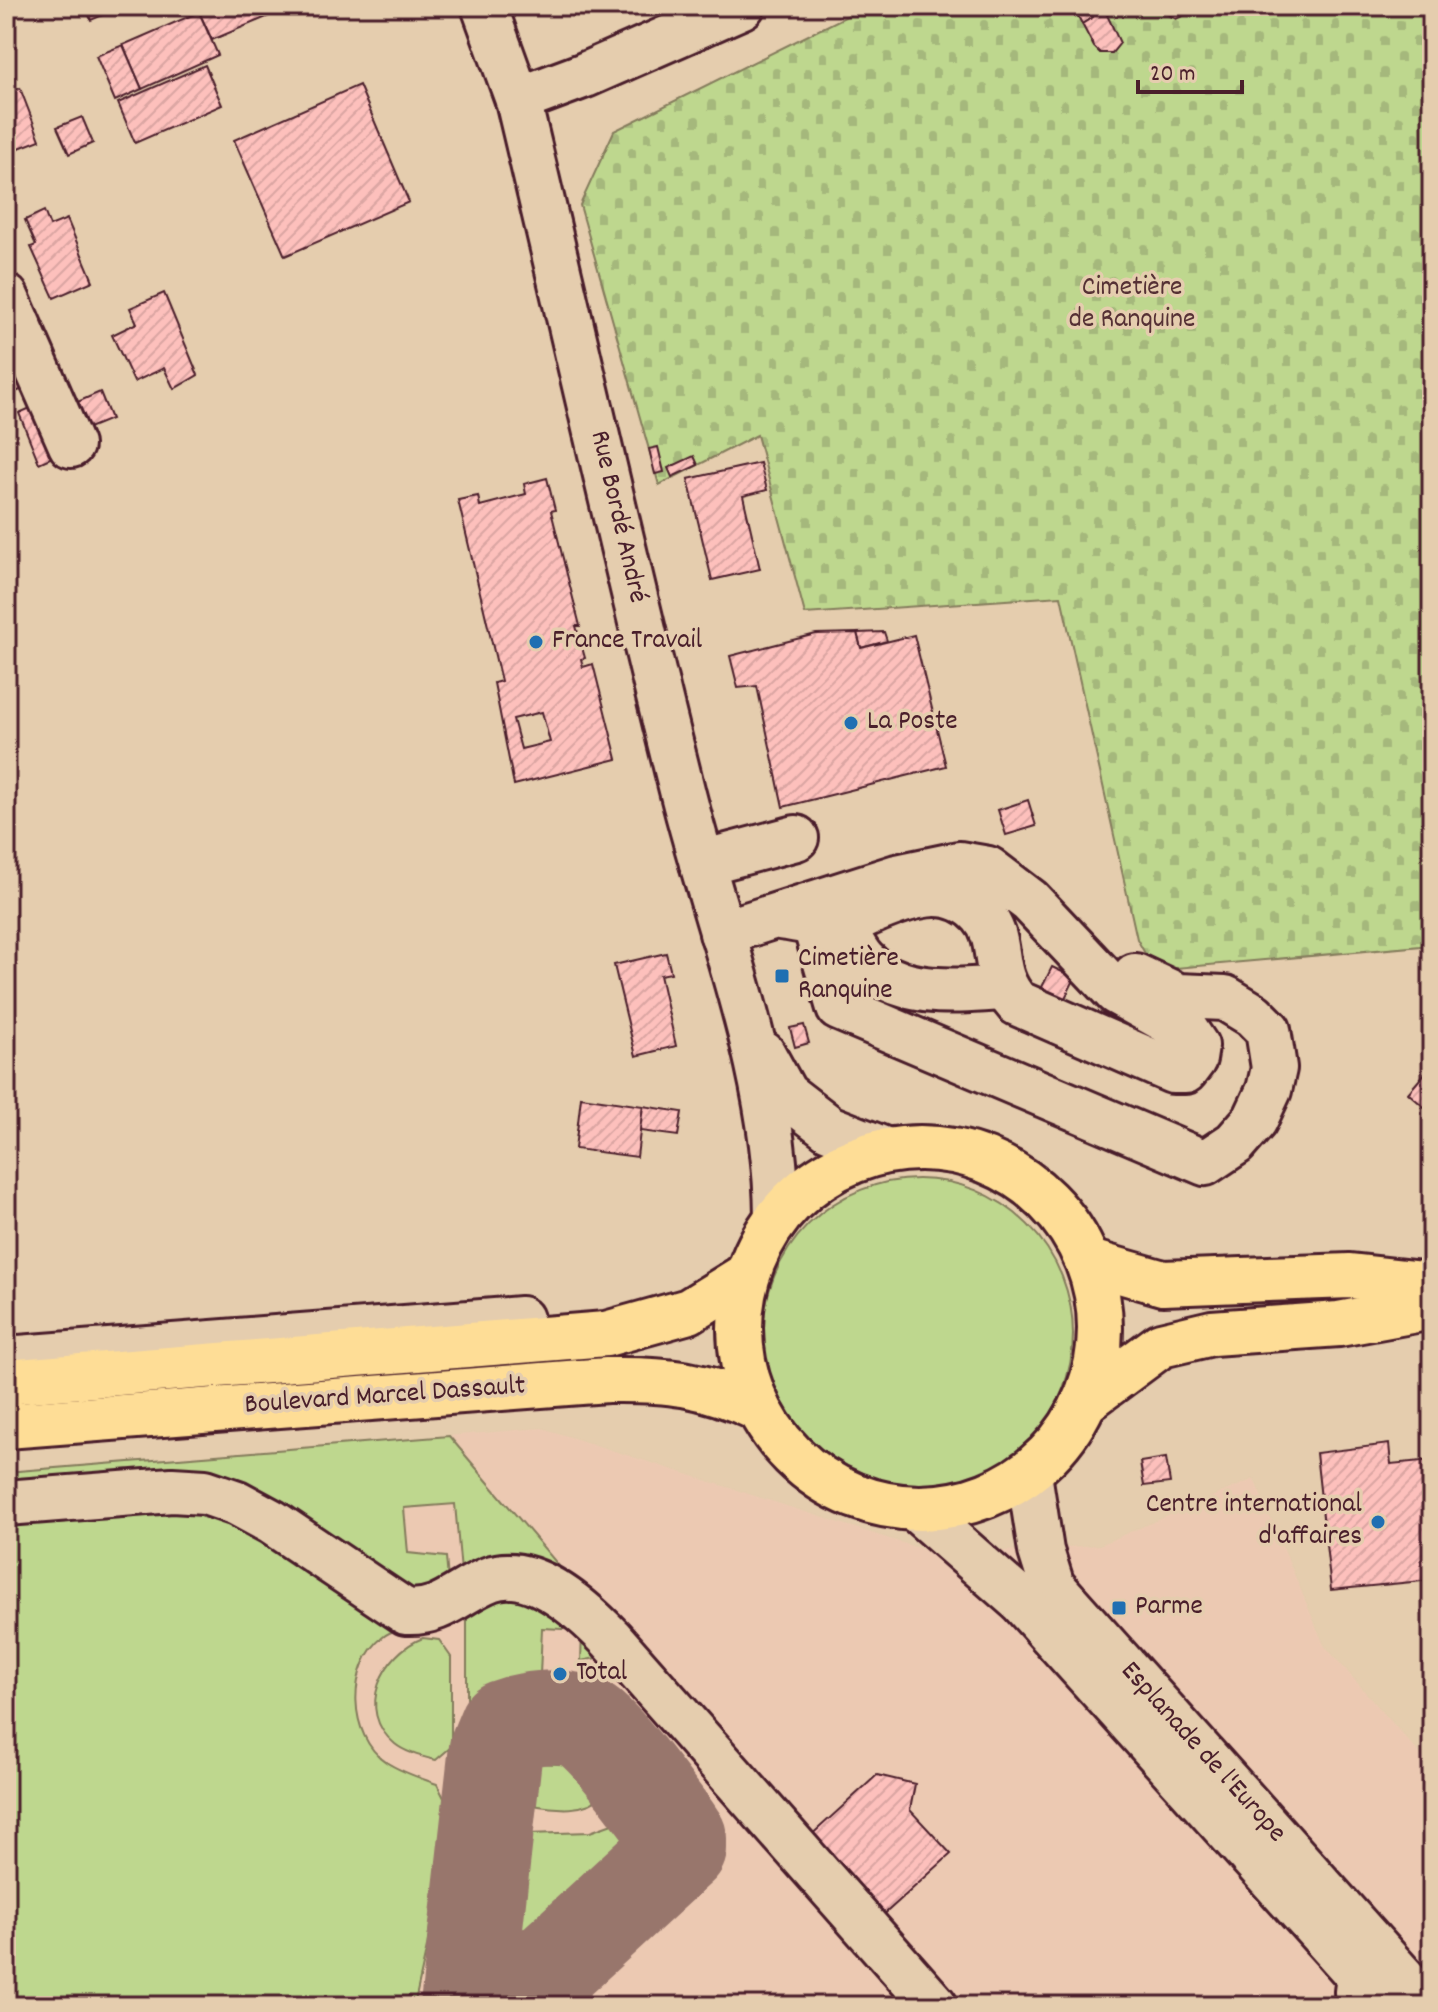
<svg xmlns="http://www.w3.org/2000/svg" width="1438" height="2012" viewBox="0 0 1438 2012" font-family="Dekko,sans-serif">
<defs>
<pattern id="cemetery-stones" width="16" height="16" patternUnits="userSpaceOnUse" patternTransform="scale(2)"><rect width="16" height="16" fill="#bed78e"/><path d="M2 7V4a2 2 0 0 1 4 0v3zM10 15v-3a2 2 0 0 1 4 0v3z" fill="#a5b87b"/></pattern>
<pattern id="building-hatch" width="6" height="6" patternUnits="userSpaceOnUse" patternTransform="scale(2)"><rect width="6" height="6" fill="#fdc0bc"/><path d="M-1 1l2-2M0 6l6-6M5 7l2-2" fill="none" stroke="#daa5a2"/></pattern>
</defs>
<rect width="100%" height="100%" fill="#e5cdae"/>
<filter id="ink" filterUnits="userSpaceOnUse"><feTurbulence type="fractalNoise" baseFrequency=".0125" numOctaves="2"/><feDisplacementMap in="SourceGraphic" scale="16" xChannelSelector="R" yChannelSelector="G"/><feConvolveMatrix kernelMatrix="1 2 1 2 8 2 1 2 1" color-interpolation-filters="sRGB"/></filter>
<g filter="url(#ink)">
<!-- built -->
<path fill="#ecc9b2" d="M542,1428L940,1555L1100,1545L1254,1479L1324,1645L1432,1768V2006H6V1472Z"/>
<!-- green -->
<g fill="#bed78e" stroke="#847b5c" stroke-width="2">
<circle cx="918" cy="1334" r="155"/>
<path d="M449,1436L582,1593L462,1583L455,1504L404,1508L408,1553L446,1557L449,1592L423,1597L262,1507L6,1491V1472Z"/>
<path d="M221,1504L411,1624C403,1628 390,1631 383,1637C346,1666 348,1736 386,1762C401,1772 420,1778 437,1784L447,1804L427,1947L414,2006H6V1508Z"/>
<path d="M523,1587L608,1645L596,1658L581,1661L582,1630L542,1628L540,1675C492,1676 486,1681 467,1725V1619L477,1601Z"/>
<path d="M423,1638L439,1640L451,1657V1747L436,1760C422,1757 406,1753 395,1744C354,1711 383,1653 423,1638Z"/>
<path d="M536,1763L578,1765L607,1793C581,1816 552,1808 520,1803L523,1765Z"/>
<path d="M626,1819L654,1849L500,1981L516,1844L527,1834L590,1832Z"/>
</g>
<!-- cemetery -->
<path fill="url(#cemetery-stones)" stroke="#847b5c" stroke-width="2" d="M867,6H1432V945L1154,970L1137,939L1061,596L805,614L757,435L659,485L580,205L614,131Z"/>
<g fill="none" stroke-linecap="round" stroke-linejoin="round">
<!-- taxiway -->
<path stroke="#98766c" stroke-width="94" d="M467,2006L496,1748L505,1726C526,1718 556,1714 579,1721C602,1729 656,1806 674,1829L680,1838V1848L508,2006"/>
</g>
<!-- building -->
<g fill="url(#building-hatch)" stroke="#4a1f2b" stroke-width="2" fill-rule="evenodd">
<path d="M85,6H124L91,20Z"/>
<path d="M215,6H264L269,16L212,40L199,12Z"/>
<path d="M1073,6H1088L1093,17L1082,24Z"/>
<path d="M1088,6H1103L1120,43L1112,53H1100L1094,47L1082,24L1093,17Z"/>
<path d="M1162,6H1190V8L1187,14L1176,19L1165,13Z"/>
<path d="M199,12L218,55L142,89L123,45Z"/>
<path d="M123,45L142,89L115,101L96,56Z"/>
<path d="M205,65L222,105L135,143L118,103Z"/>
<path d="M359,85L409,202L285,256L234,140Z"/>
<path d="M20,88L40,140L6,153V94Z"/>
<path d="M82,117L93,143L69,154L57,127Z"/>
<path d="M44,211L50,226L67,219L93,281L54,298L31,247L36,245L25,220Z"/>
<path d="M164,293L198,375L174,389L164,368L134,382L112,335L137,323L130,308Z"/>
<path d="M6,339L21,366L9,371L12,378L18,376L23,389L6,396Z"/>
<path d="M100,392L111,419L84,430L73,404Z"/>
<path d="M35,406L57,455L39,463L19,413Z"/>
<path d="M658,447L664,472L655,474L649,449Z"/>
<path d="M694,456L698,465L672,477L668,468Z"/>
<path d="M760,463L767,490L743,496L760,569L712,580L688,479Z"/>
<path d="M547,478L555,510L551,511L580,626H576L585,658L581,659L583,667L593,664L617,759L514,785L494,683L501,681L458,500L478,496L480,506L526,494L524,484ZM542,712L550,742L521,749L513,719Z"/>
<path d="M884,632L887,641L861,648L857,633Z"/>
<path d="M857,633L861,648L914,635L946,766L783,807L757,686L738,688L730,656L816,634Z"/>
<path d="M1028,800L1036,826L1006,835L998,810Z"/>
<path d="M666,953L671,973L660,975L676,1046L636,1056L614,965Z"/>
<path d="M1052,967L1075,978L1064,1000L1041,989Z"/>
<path d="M804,1025L809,1043L795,1047L790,1028Z"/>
<path d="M1432,1065V1114L1408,1093Z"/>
<path d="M581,1097L643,1106L637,1157L575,1149Z"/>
<path d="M643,1106L682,1112L678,1136L640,1131Z"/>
<path d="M1389,1444L1391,1464L1432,1460V1580L1331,1590L1316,1453Z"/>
<path d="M1166,1458L1170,1483L1144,1486L1140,1462Z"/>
<path d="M877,1775L915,1784L910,1810L951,1854L880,1918L808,1838Z"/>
</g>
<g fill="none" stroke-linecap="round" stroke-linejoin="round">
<!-- minor casing -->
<g stroke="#4a1f2b" stroke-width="50">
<g id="minor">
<path d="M484,6L518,100C573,331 625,563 683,794C718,933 776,1072 777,1217"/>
<path d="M518,100L585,75L742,6"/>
<path d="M6,297L71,445"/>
<path d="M702,863L796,838"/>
<path d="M814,921L839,1008L1205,1163L1235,1143L1255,1120L1269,1090L1274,1068L1268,1030L1253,1015L1225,998L1178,996L1135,976"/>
<path d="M842,925C849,936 855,953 865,962C899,998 959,991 1003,988"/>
<path d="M722,933L897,877L959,864L988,869L1030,901L1116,992L1186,1031L1196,1046L1194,1059L1185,1071H1173L1017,1003C988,971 1006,942 982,915C950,879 906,897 869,913C861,916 850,923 841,924C822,926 799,919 780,917"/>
<path d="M763,1054L785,1094L829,1128L885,1150"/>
<path d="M6,1359L521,1319"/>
<path d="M1029,1474L1041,1551L1052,1586L1428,2006"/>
<path d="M6,1503L172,1490L205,1492L237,1503L272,1522L406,1612C442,1614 459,1591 490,1579C533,1563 585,1612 611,1639L935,2006"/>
<path d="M917,1510L1022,1602L1359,1976L1357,1992L1371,2006"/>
</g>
</g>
<!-- major casing -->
<g stroke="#4a1f2b" stroke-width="50">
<g id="major">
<circle cx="920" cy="1328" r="180"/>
<path d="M1089,1262L1163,1283L1350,1276L1432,1285"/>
<path d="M6,1382L606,1334L689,1311L747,1275"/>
<path d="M1088,1399L1161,1345L1212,1333L1339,1324L1432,1307"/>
<path d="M6,1426L607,1380C667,1379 704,1383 759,1409"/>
</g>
</g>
<!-- minor -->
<use href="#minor" stroke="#e5cdae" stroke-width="44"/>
<!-- major -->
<use href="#major" stroke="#fedd96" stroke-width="44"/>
</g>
</g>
<!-- markers -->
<g fill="#1f6fb2" stroke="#e5cdae" stroke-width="3">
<circle cx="536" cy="642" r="8"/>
<circle cx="851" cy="723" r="8"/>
<rect x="774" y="968" width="16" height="16" rx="4"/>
<circle cx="1378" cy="1522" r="8"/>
<rect x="1111" y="1600" width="16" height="16" rx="4"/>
<circle cx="560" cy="1674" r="8"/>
</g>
<g text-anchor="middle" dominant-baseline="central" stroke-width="7" stroke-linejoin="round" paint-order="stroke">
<!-- park labels -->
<g font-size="28" fill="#563135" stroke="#e5cdae">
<text x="1132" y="289">Cimetière<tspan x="1132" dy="32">de Ranquine</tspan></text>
</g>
<!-- street labels -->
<g font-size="28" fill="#4a1f2b" stroke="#e5cdae">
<text transform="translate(617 517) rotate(77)">Rue Bordé André</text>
<text transform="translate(385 1397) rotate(-4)">Boulevard Marcel Dassault</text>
<text transform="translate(1202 1753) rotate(48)">Esplanade de l'Europe</text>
</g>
<!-- poi labels -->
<g font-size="28" fill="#4a1f2b" stroke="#e5cdae" text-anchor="start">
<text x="552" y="642">France Travail</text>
<text x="867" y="723">La Poste</text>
<text x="798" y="960">Cimetière<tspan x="798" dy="32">Ranquine</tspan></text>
<text x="1362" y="1506" text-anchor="end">Centre international<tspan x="1362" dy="32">d'affaires</tspan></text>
<text x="1135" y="1608">Parme</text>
<text x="576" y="1674">Total</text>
</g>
</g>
<!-- margin -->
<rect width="1438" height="2012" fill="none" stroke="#e5cdae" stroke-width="32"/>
<rect x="16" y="16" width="1406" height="1980" fill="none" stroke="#4a1f2b" stroke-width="3" filter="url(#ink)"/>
<!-- scale -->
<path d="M1138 80v12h104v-12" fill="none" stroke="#4a1f2b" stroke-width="4"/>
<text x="1150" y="80" font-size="24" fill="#4a1f2b" stroke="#e5cdae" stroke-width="6" paint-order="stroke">20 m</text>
</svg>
